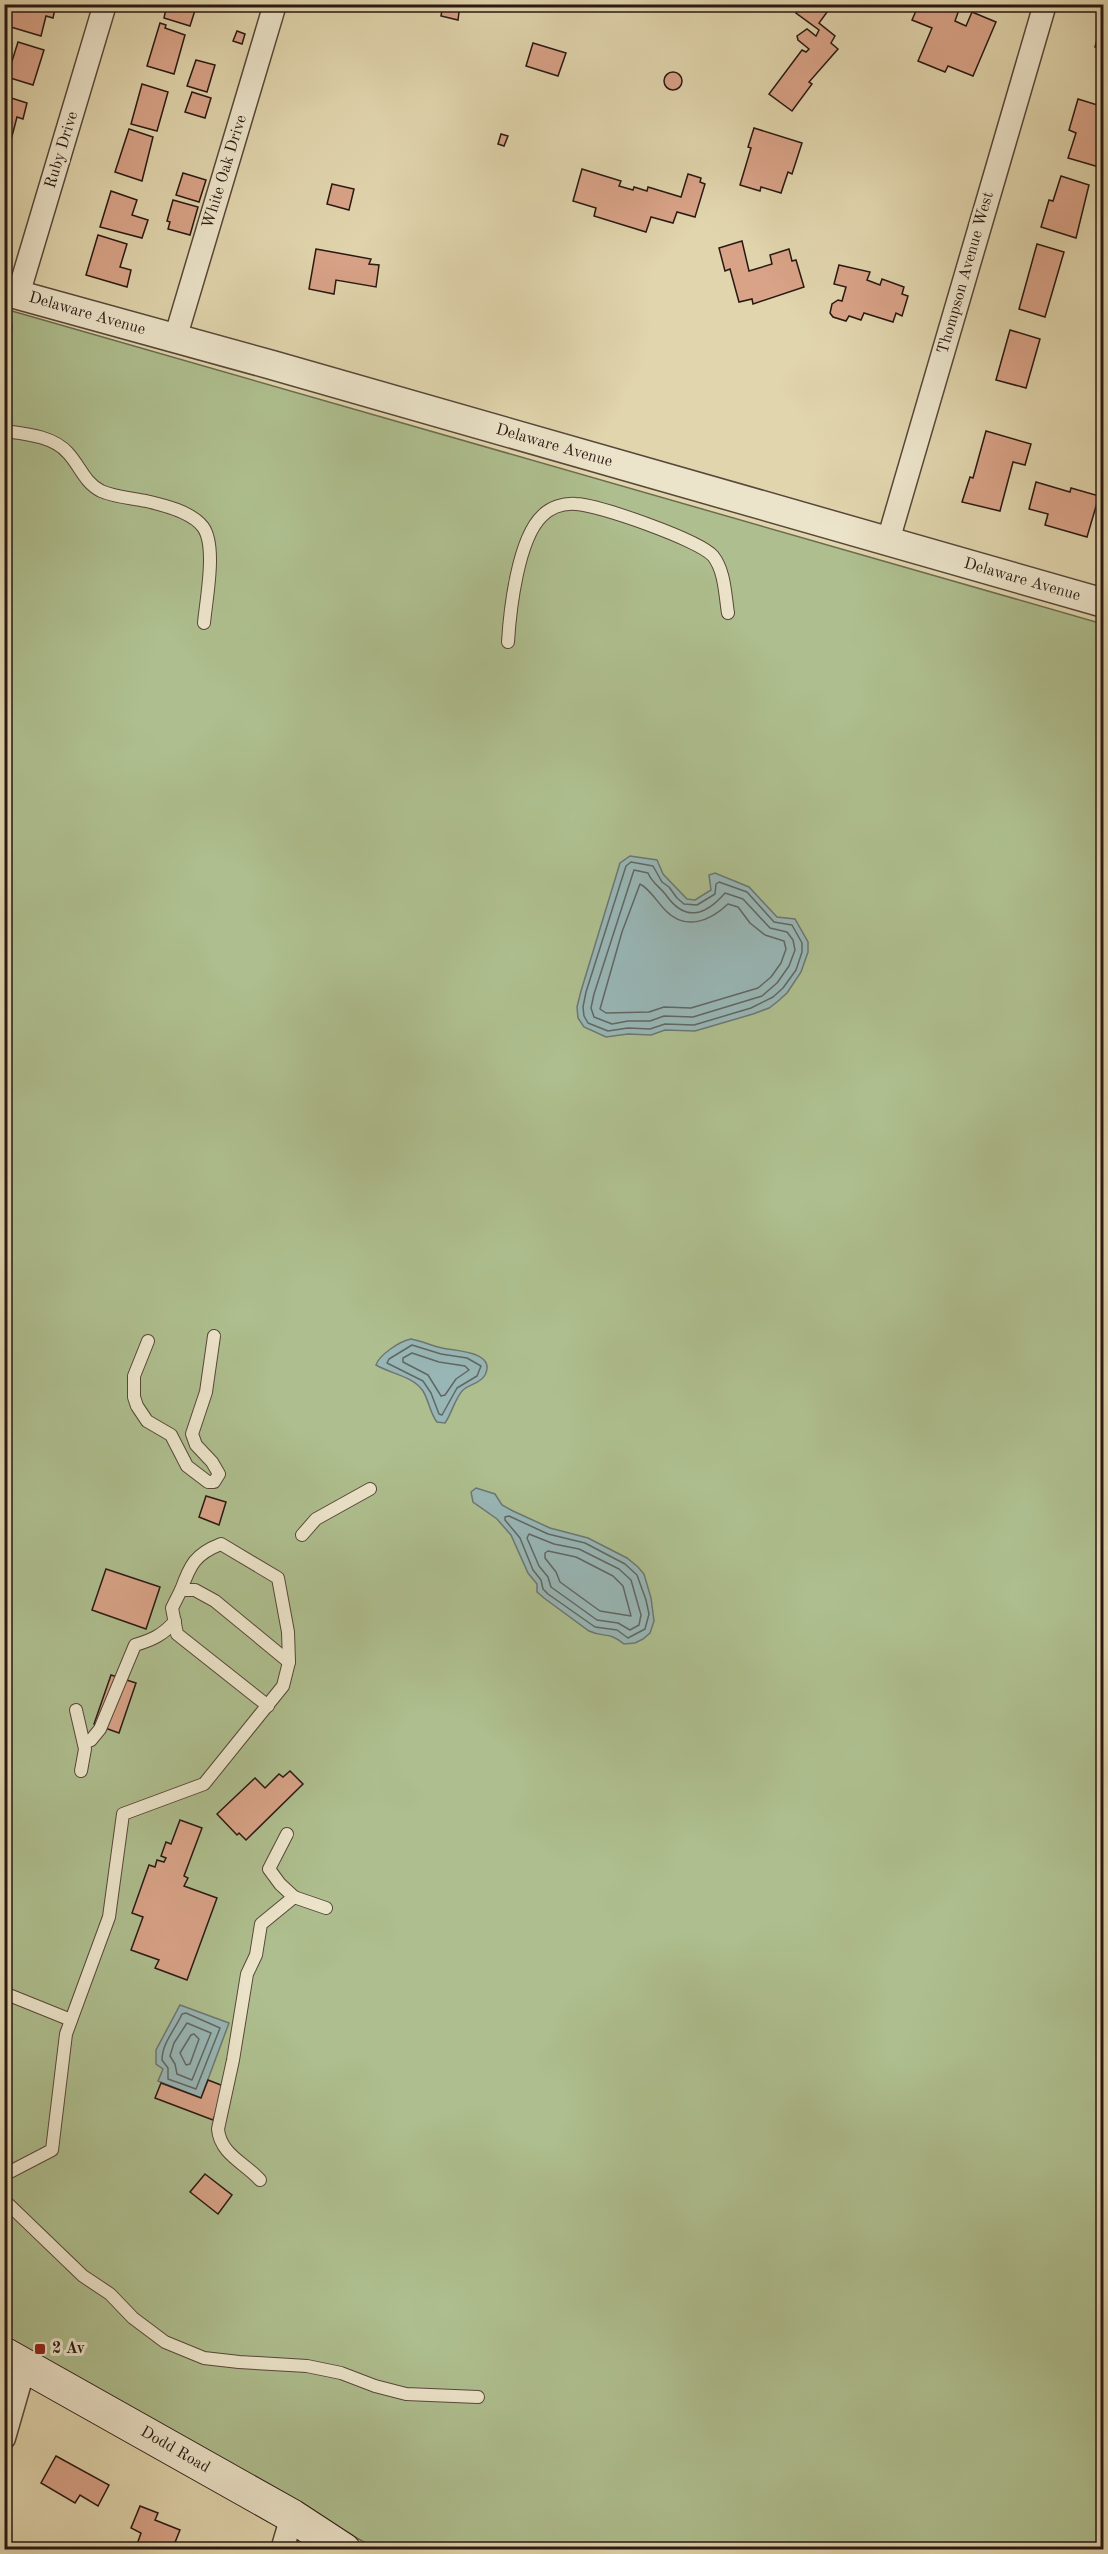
<svg xmlns="http://www.w3.org/2000/svg" width="1108" height="2554" viewBox="0 0 1108 2554" font-family="'Old Standard TT',serif">
<rect width="100%" height="100%" fill="#e1d5ad"/>
<filter id="stains"><feTurbulence type="fractalNoise" baseFrequency=".00333" numOctaves="4"/><feColorMatrix values="0 0 0 0 .2 0 0 0 0 .09 0 0 0 0 .02 0 0 0 .5 -.17"/></filter>
<radialGradient id="worn" r=".72"><stop offset=".6" stop-color="#630" stop-opacity="0"/><stop offset="1" stop-color="#630" stop-opacity=".3"/></radialGradient>
<!-- green -->
<path fill="#aebe8e" stroke="#6c6b50" stroke-width="1.5" d="M5,309L1103,624V2549H376L5,2336Z"/>
<!-- water -->
<g fill="#98b6b5" stroke="#6c7774" stroke-width="1.5">
<path d="M630,856L657,860L663,874L687,899L695,900L711,890L709,875L715,873L749,887L777,917L795,919L808,942V952L801,972L787,993L777,1002L769,1008L753,1014L695,1031L665,1030L651,1035L628,1034L606,1037L584,1027L578,1018L577,1007L581,991L620,863Z"/>
<path d="M411,1339C422,1341 432,1346 442,1348C454,1351 497,1351 485,1375C480,1384 471,1383 463,1390C455,1398 452,1413 445,1423L437,1422C430,1413 429,1401 423,1391C413,1376 391,1374 376,1365C379,1355 400,1341 411,1339Z"/>
<path d="M476,1488L495,1494L502,1505L513,1511L550,1528L588,1538L627,1558L638,1567L644,1574L651,1598L654,1621L650,1633L643,1639L635,1643L624,1644C608,1631 604,1638 589,1631L544,1598L537,1592V1584L528,1573L511,1535L497,1519L473,1502L471,1492Z"/>
<path d="M180,2005L229,2023L201,2098L158,2081L163,2069L156,2064V2050Z"/>
</g>
<g fill="none" stroke-linecap="round" stroke-linejoin="round">
<!-- shore -->
<g stroke="#606764" stroke-width="1.5">
<path d="M631,862L653,866L662,882L669,887L677,898L684,904L697,905L715,894L716,884L719,882L747,892L774,922L792,925L802,943V952L796,970L783,988L773,997L751,1008L694,1025L665,1024L650,1029L628,1028L608,1031L588,1023L584,1016L583,1007L586,992L626,866Z"/>
<path d="M634,870L648,873C652,883 660,887 666,895C685,922 705,916 725,893L743,899L770,928L787,932L793,940L795,950L789,966L777,983L762,996L693,1017L664,1016L650,1021H628L612,1024L594,1017L591,1008L594,994Z"/>
<path d="M640,884C650,889 657,902 666,911C686,931 710,921 728,904L738,907L750,923L765,935L784,941L786,949L781,963L771,977L758,988L691,1008L664,1007L649,1012L606,1013L600,1009L622,932Z"/>
<path d="M412,1345L441,1354L467,1358L481,1366L477,1376L457,1388L442,1415L439,1414L431,1393L423,1381L387,1363L389,1359Z"/>
<path d="M412,1353L439,1362L465,1366L469,1370L456,1379L445,1395L441,1396L428,1375L403,1362V1358Z"/>
<path d="M509,1516L548,1534L585,1543L625,1564L637,1575L646,1600L649,1614L645,1629L628,1638L617,1630L595,1627L548,1594L543,1589L541,1580L533,1570L520,1538L505,1520V1517Z"/>
<path d="M529,1534L554,1544L579,1549L619,1569L631,1580L641,1615L639,1625L630,1630L618,1623L597,1620L551,1587L548,1577L539,1566L527,1538Z"/>
<path d="M548,1551L576,1557L613,1576L623,1586L631,1616L600,1611L560,1582L556,1572L545,1558V1553Z"/>
<path d="M186,2013L220,2028L196,2089L168,2079V2068L162,2060C162,2043 175,2030 182,2014Z"/>
<path d="M187,2023L211,2033L192,2080L177,2074L175,2064L170,2056L174,2043Z"/>
<path d="M194,2034L199,2039L190,2064L186,2065L180,2053L191,2035Z"/>
</g>
<!-- stream -->
<g stroke="#6c7774" stroke-width="6">
<path d="M4,388L10,326"/>
<path d="M4,458L7,476L4,484"/>
</g>
</g>
<!-- building -->
<g fill="#d9a388" stroke="#291812" stroke-width="1.5">
<path d="M10,4H56L53,18L46,16L41,36L4,25Z"/>
<path d="M167,4H197L190,26L164,18Z"/>
<path d="M443,4H460L458,20L441,16Z"/>
<path d="M803,4H833L819,23L835,36L831,43L838,49L809,82L812,84L792,111L769,94L802,50L806,52L809,49L798,40L797,36L807,29L816,36L819,30L796,13Z"/>
<path d="M919,4H953L960,7L955,21L966,26L972,12L996,22L973,76L948,66L945,72L918,61L932,28L912,20Z"/>
<path d="M1103,18H1104V49L1095,47Z"/>
<path d="M160,23L166,25L165,28L185,35L174,74L147,66Z"/>
<path d="M237,31L245,34L242,44L233,41Z"/>
<path d="M18,42L44,50L33,85L7,77Z"/>
<path d="M533,43L566,53L558,76L526,66Z"/>
<path d="M196,60L215,65L207,92L187,86Z"/>
<circle cx="673" cy="81" r="9"/>
<path d="M142,84L168,92L157,131L131,124Z"/>
<path d="M192,92L211,98L205,118L185,112Z"/>
<path d="M5,96L27,103L23,119L17,117L10,144L4,142Z"/>
<path d="M1078,99L1104,107V149L1099,167L1068,158L1076,133L1069,130Z"/>
<path d="M754,128L802,143L792,174L788,172L781,193L761,187L760,191L740,185L751,148L748,147Z"/>
<path d="M129,129L153,137L142,181L115,172Z"/>
<path d="M501,134L508,136L504,146L498,144Z"/>
<path d="M4,162L10,163L4,181Z"/>
<path d="M582,169L621,181L619,186L633,190L634,187L647,191L648,187L681,197L688,174L701,178L700,182L705,184L695,217L677,212L673,223L651,217L646,232L594,216L596,208L573,201Z"/>
<path d="M183,173L206,180L199,202L176,195Z"/>
<path d="M1061,176L1089,185L1076,238L1041,227L1049,200L1053,201Z"/>
<path d="M332,184L354,189L349,210L327,204Z"/>
<path d="M111,191L137,200L132,215L148,220L142,238L100,227Z"/>
<path d="M173,200L198,207L190,235L168,229L170,222L167,221Z"/>
<path d="M98,235L127,244L120,267L131,270L127,287L86,275Z"/>
<path d="M742,241L749,271L772,264L770,255L789,249L792,261L796,260L804,287L753,304L752,299L739,302L730,269L725,271L719,248Z"/>
<path d="M1037,244L1064,252L1045,317L1019,309Z"/>
<path d="M316,249L371,259L369,264L379,265L376,287L336,280L334,294L309,289Z"/>
<path d="M839,265L870,272L867,280L880,285L882,279L904,287L902,294L908,296L902,316L896,313L893,322L864,313L861,320L849,316L846,321L833,317L830,313L832,304L838,300L842,301L846,287L834,284Z"/>
<path d="M1010,330L1040,339L1026,388L996,380Z"/>
<path d="M986,431L1031,444L1025,465L1013,462L1000,511L962,502L970,477L973,478Z"/>
<path d="M1036,482L1070,492L1071,488L1099,496L1087,537L1045,525L1048,514L1029,509Z"/>
<path d="M206,1496L226,1502L219,1525L199,1517Z"/>
<path d="M106,1569L160,1587L146,1629L92,1610Z"/>
<path d="M111,1675L136,1683L119,1733L94,1724Z"/>
<path d="M290,1771L303,1784L246,1840L239,1833L237,1835L217,1814L255,1778L265,1788L279,1774L283,1777Z"/>
<path d="M180,1820L202,1828L184,1876L188,1878L184,1886L217,1898L187,1980L155,1968L159,1960L131,1950L143,1917L132,1913L149,1865L155,1867L157,1860L164,1862L166,1858L161,1856L166,1842L171,1844Z"/>
<path d="M208,2080L226,2087L213,2120L155,2098L161,2083L201,2098Z"/>
<path d="M205,2174L232,2195L218,2214L190,2192Z"/>
<path d="M56,2456L109,2485L98,2506L80,2495L75,2503L41,2483Z"/>
<path d="M140,2506L158,2513L155,2520L180,2530L172,2550H135L141,2533L131,2528Z"/>
</g>
<g fill="none" stroke-linecap="round" stroke-linejoin="round">
<!-- service casing -->
<g stroke="#574739" stroke-width="14">
<g id="service">
<path d="M4,431C26,434 53,436 68,453C80,466 84,482 101,491C114,497 132,498 146,501C164,505 192,512 203,527C217,546 206,600 204,623"/>
<path d="M508,642C510,609 518,539 542,516C551,507 564,503 576,504C599,505 699,540 713,556C725,571 725,595 728,613"/>
<path d="M148,1341L134,1376V1397L137,1406L147,1421L171,1435L187,1466L208,1482H214L219,1474L212,1462L196,1445L192,1434L206,1392L214,1336"/>
<path d="M302,1535L316,1519L370,1489"/>
<path d="M268,1706L177,1634L172,1608L181,1590H195L215,1601L289,1662"/>
<path d="M76,1710L85,1749L81,1771"/>
<path d="M84,1743L91,1740L100,1729L135,1645C152,1640 163,1635 175,1621"/>
<path d="M287,1834L269,1869L280,1884L294,1897"/>
<path d="M4,1993L71,2020"/>
<path d="M4,2175L52,2150L66,2034L109,1917L123,1814L204,1784L283,1686L289,1662L288,1632L278,1578L221,1544C195,1554 190,1565 181,1590"/>
<path d="M260,2180C245,2163 220,2154 218,2129L233,2060L247,1974L256,1955L261,1924L294,1897L326,1908"/>
<path d="M4,2200L83,2276L110,2294L133,2318L165,2342L204,2358L239,2362L307,2366L341,2373L375,2386L406,2394L478,2397"/>
</g>
</g>
<!-- minor casing -->
<g stroke="#574739" stroke-width="25">
<g id="minor">
<path d="M18,295L105,4"/>
<path d="M175,339L275,4"/>
<path d="M888,541L1045,4"/>
<path d="M4,2438L25,2365"/>
<path d="M282,2550L292,2516"/>
</g>
</g>
<!-- tertiary casing -->
<g stroke="#574739" stroke-width="31">
<path id="tertiary" d="M4,291L272,365L1104,603"/>
</g>
<!-- secondary casing -->
<g stroke="#291812" stroke-width="35">
<path id="secondary" d="M4,2354L292,2516L344,2550"/>
</g>
<!-- service -->
<use href="#service" stroke="#ece4ca" stroke-width="12"/>
<!-- minor -->
<use href="#minor" stroke="#ece4ca" stroke-width="22"/>
<!-- tertiary -->
<use href="#tertiary" stroke="#ece4ca" stroke-width="28"/>
<!-- secondary -->
<use href="#secondary" stroke="#ece4ca" stroke-width="33"/>
</g>
<!-- markers -->
<rect fill="#8f2418" stroke="#ece4ca" stroke-width="2" x="34" y="2343" width="12" height="12" rx="3"/>
<g text-anchor="middle" dominant-baseline="central" stroke-width="6" stroke-linejoin="round" paint-order="stroke">
<!-- street labels -->
<g font-size="16" fill="#291812" stroke="#ece4ca">
<text transform="translate(62 150) rotate(-73)">Ruby Drive</text>
<text transform="translate(225 172) rotate(-73)">White Oak Drive</text>
<text transform="translate(966 273) rotate(-74)">Thompson Avenue West</text>
<text transform="translate(87 314) rotate(16)">Delaware Avenue</text>
<text transform="translate(554 446) rotate(16)">Delaware Avenue</text>
<text transform="translate(1022 580) rotate(16)">Delaware Avenue</text>
<text transform="translate(175 2450) rotate(30)">Dodd Road</text>
</g>
<!-- poi labels -->
<g font-size="16" font-weight="bold" fill="#291812" stroke="#ece4ca" text-anchor="start">
<text x="52" y="2349">2 Av</text>
</g>
</g>
<!-- margin -->
<rect width="1108" height="2554" fill="none" stroke="#e1d5ad" stroke-width="24"/>
<rect x="6" y="6" width="1096" height="2542" fill="none" stroke="#291812" stroke-width="3"/>
<rect x="12" y="12" width="1084" height="2530" fill="none" stroke="#291812" stroke-width="1.5"/>
<rect width="100%" height="100%" filter="url(#stains)"/>
<rect width="100%" height="100%" fill="url(#worn)"/>
</svg>
